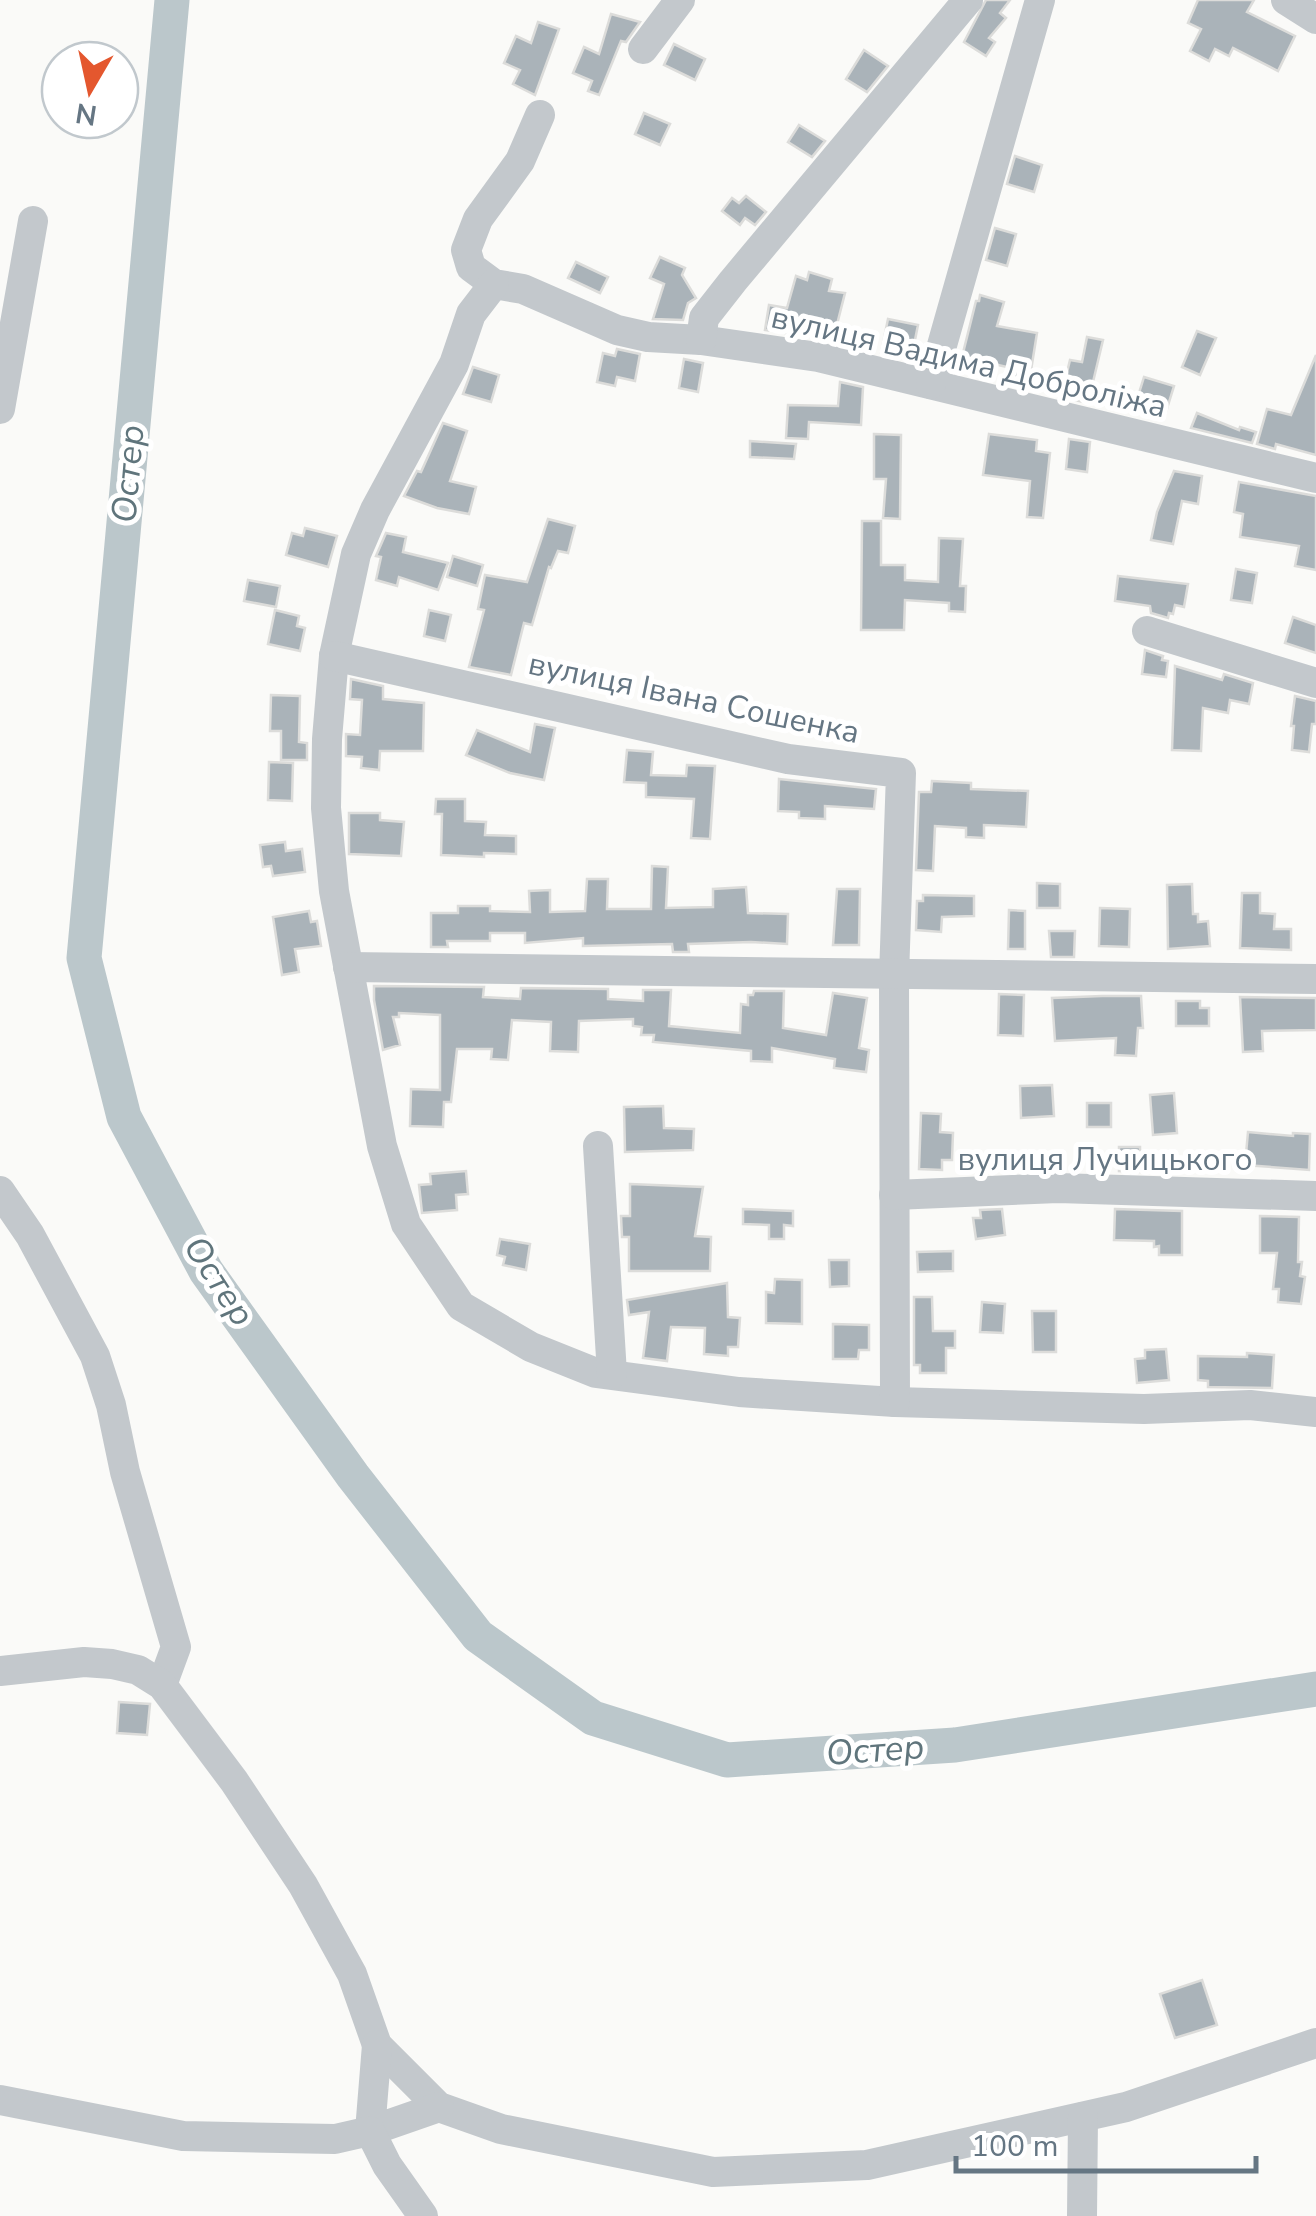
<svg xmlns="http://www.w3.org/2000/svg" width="1316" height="2216" viewBox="0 0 1316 2216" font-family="'Nunito Sans',sans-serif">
<rect width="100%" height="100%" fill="#fafaf8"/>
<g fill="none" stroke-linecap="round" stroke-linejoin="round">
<!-- river -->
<path stroke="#bbc7cb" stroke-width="35" d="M172,0L84,958L124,1117L206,1271L353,1476L478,1636L593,1718L727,1760L955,1745L1316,1689"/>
</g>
<!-- building -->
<g fill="#aab3b9" stroke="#dcdcda" stroke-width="2.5">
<path d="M986,0H1010L1000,13L1006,18L989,38L995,42L986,56L964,42Z"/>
<path d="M1198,0H1254L1247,12L1295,36L1278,71L1233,48L1229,56L1215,49L1209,61L1190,51L1201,29L1188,23Z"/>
<path d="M611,14L640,22L626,42L621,41L599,95L588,91L592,81L573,73L584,47L599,54Z"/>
<path d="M538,22L559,29L535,95L513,84L520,70L504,63L516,36L531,43Z"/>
<path d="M674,44L705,59L695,80L664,65Z"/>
<path d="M864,50L888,66L867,92L846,79Z"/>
<path d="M644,113L670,124L660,145L635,134Z"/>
<path d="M799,125L825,141L812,157L788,142Z"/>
<path d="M1015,156L1042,165L1034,192L1007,184Z"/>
<path d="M746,196L766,212L755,225L745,218L740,225L722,211L732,198L739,203Z"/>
<path d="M995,228L1016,234L1007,266L986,260Z"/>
<path d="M660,257L685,268L682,275L696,298L688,303L683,320L653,319L664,284L650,278Z"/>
<path d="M576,262L608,277L600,293L568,278Z"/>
<path d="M809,272L832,279L829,291L845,293L833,340L765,330L769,305L787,308L796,276L807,280Z"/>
<path d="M980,295L1004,302L997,326L1037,333L1029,383L1005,379L1007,367L962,357L976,301H979Z"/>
<path d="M888,319L918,325L911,360L881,353Z"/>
<path d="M1197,331L1216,338L1200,375L1182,367Z"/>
<path d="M1087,337L1103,340L1088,403L1075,400L1077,392L1063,389L1070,360L1082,362Z"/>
<path d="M617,349L640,354L635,381L617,377L615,386L597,382L603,353L615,356Z"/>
<path d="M1316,355V455L1276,444L1275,449L1257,444L1267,409L1291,415Z"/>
<path d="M684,359L703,363L698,392L679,388Z"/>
<path d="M473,367L499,375L491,402L463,394Z"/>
<path d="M1144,377L1174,386L1165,415L1135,406Z"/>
<path d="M840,382L863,387L861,425L809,422L808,439L786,438L788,405L838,406Z"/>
<path d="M1197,413L1239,430L1240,427L1256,432L1252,443L1191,428Z"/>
<path d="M443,423L467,431L450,481L476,487L469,514L437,508L404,496L417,471L421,472Z"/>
<path d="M874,434L901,435L900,519L883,518L886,479H874Z"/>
<path d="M989,434L1037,440L1036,451L1050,453L1043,518L1027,517L1030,481L983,475Z"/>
<path d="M1069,439L1090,442L1087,472L1066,469Z"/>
<path d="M750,441L796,444L794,459L750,457Z"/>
<path d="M1174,471L1202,476L1198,504L1182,501L1173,544L1151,540L1157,512Z"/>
<path d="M1239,482L1316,496V570L1295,566L1299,546L1240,537L1243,514L1234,512Z"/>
<path d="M548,519L575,526L568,553L558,551L551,568L549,567L532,625L524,623L511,675L469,667L484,610L478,609L485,575L527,582Z"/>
<path d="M862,521H881V565H905V580L938,582L939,538L963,539L960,586H966L965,612L949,611V603L905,600L904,630H861Z"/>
<path d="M305,528L337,536L328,567L286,555L292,533L303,536Z"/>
<path d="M386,533L406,537L403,552L448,563L438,590L399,577L397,586L376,580L381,557L376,556Z"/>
<path d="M453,556L483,565L477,586L447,577Z"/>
<path d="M1236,569L1257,573L1252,603L1231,600Z"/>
<path d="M1118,576L1188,584L1184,607L1175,605L1173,614L1169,613L1168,618L1151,613L1150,606L1115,601Z"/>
<path d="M248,580L280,586L276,607L244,601Z"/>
<path d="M275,610L299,616L297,626L305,628L300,651L268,644Z"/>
<path d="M429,610L451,615L445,641L424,636Z"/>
<path d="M1293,617L1316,625V653L1285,643Z"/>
<path d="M1145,650L1163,656L1162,660L1168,661L1166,677L1142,674Z"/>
<path d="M1175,666L1222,680L1224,674L1253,683L1249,704L1230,700L1228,713L1203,708L1201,751L1172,750Z"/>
<path d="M351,679L383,686V699L424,703L423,751H380L379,770L361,768L362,757L346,756V734L360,735L362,700L350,699Z"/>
<path d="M271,695L300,696L299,742L307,743V760H281V731H270Z"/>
<path d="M1295,696L1316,701V724H1312L1309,752L1292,750L1294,726H1291Z"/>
<path d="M535,724L555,728L544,780L510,773L466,755L477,730L530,752Z"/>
<path d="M627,750L653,752L651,775L686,776L687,765L715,766L710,839L691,838L694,799L646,797V783L624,782Z"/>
<path d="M269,762L293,763L292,801L268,800Z"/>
<path d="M779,779L876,789L874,809L825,806V819L799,818V812L778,811Z"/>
<path d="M932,781L971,783V789L1028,791L1026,827L984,825V838L966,837V828L935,826L933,871L916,870L919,792H931Z"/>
<path d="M436,799H465V821L486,822L485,835L516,836V854L484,853V857L441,855L442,814H435Z"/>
<path d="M349,813H380V820L404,822L401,856L349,854Z"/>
<path d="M285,842L286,851L302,849L305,872L273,876L271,866L263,867L260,845Z"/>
<path d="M652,866L668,867L666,908L713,907V889L746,887L748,913L788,914L787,944L751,942L688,944L689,952H673L672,944L583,946V938L525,943V933H490V941H447L448,947H431V913H458V906H490V911L530,912L529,891L550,890V912L585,911L587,879H608L607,909H651Z"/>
<path d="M1037,883L1060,884V908H1037Z"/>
<path d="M1192,884L1193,914H1198V922L1208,921L1210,946L1168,949L1167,885Z"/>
<path d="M837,889H860L859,945H833Z"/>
<path d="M1242,893H1260V913L1275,914L1274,929H1291V950L1240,948Z"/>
<path d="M923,895L974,896V916L942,917L941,932L916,930L917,901H923Z"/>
<path d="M1100,908L1130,909L1129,947L1099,946Z"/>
<path d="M1009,910L1025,911V949H1008Z"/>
<path d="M309,911L311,922L317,921L321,946L295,949L299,972L282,975L273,917Z"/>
<path d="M1049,931H1075L1074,957H1051Z"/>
<path d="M374,986L484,987L483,997L520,999L521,988L608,989V999L643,1001V990H671L669,1026L740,1033L741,1004L748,1005V995H753L754,991H784L783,1028L826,1035L833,993L867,998L859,1048L869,1050L866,1072L834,1068L835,1059L772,1048V1062L751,1061V1051L653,1042L654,1035H641L642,1027L633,1026V1019L579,1021L578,1052L550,1051L551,1022L512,1020L508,1060L491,1059L492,1049H457L451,1102H444L443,1127L410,1126L411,1089L440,1090V1015L399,1013V1017H393L400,1045L383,1050L374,1000Z"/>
<path d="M999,994L1024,995L1023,1036L998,1035Z"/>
<path d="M1102,996H1141L1143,1028H1138L1136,1056L1115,1055L1116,1038L1055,1041L1052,998Z"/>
<path d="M1240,997L1316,998V1030L1262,1031L1263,1051L1243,1052Z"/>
<path d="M1176,1001H1200V1008H1209V1026H1176Z"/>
<path d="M1052,1085L1054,1116L1021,1118L1020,1086Z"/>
<path d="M1174,1093L1177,1133L1153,1135L1150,1095Z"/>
<rect x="1087" y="1103" width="24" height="24"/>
<path d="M663,1106L664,1128L694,1129L693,1150L625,1152L624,1107Z"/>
<path d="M921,1113L941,1114L940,1132L953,1133L952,1160H942V1170L919,1169Z"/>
<path d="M1248,1132L1293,1136V1133L1310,1134L1309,1170L1245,1165Z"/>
<path d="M1119,1147H1140V1172L1119,1171Z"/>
<path d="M466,1171L468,1194L456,1195L457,1210L422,1213L419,1185L431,1184L430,1174Z"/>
<path d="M630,1184L703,1187L695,1236L711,1237L710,1271H629V1237H622L621,1216H630Z"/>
<path d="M743,1209L793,1211V1226L784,1225V1239H769V1225L743,1224Z"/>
<path d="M1002,1209L1005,1235L976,1239L973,1218H981L980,1210Z"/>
<path d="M1115,1209L1182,1211V1255H1159V1246L1154,1247V1241L1114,1240Z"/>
<path d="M1260,1216L1299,1217L1298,1262H1302L1300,1276L1305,1277L1301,1304L1278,1302L1279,1289H1273L1277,1253H1260Z"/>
<path d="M500,1239L530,1244L526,1270L503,1265L505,1257L497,1255Z"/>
<path d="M953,1251V1271L918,1272L917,1252Z"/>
<path d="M829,1260H849V1286L830,1287Z"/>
<path d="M775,1279L802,1280V1324L766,1323V1292L774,1293Z"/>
<path d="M727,1283L728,1317L740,1318L738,1347H728V1356L704,1354L705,1328L671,1327L667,1361L643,1358L649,1312L629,1315L627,1300Z"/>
<path d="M914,1297H932L933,1331H955V1348H946V1373H920V1365H914Z"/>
<path d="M982,1302L1005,1304L1003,1333L980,1332Z"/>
<path d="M1032,1311H1056V1352H1033Z"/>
<path d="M833,1324L869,1325V1350H859L858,1359H833Z"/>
<path d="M1166,1349L1169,1380L1137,1383L1135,1359L1145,1358V1350Z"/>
<path d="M1247,1353L1274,1355L1272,1388L1208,1387V1381L1198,1380V1356L1247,1357Z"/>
<path d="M119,1702L150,1704L147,1735L117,1733Z"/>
<path d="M1202,1980L1217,2025L1175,2038L1160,1994Z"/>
</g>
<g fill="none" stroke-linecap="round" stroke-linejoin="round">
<!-- minor -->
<g stroke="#c3c8cc" stroke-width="30">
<path d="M1286,0L1316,19"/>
<path d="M643,49L680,0"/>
<path d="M540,115L520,161L478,219L466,250L471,267L494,284L523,289L617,330L648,337L701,340L818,357L1316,478"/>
<path d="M494,284L471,314L454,364L375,510L356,554L334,656L327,739L326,808L334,891L382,1146L406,1224L461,1306L531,1347L596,1373L739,1392L895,1402L1144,1409L1250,1405L1316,1412"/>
<path d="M701,340L704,318L733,281L968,0"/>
<path d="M931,384L1040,0"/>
<path d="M0,409L33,221"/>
<path d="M1147,631L1316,683"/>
<path d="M334,656L788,759L901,773L894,976L895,1402"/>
<path d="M348,967L1316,979"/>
<path d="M598,1146L612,1374"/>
<path d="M0,1191L30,1235L95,1356L111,1405L125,1472L176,1647L162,1685"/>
<path d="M894,1195L1058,1188L1316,1196"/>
<path d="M0,1671L84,1662L112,1664L138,1670L162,1685L234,1781L303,1885L352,1974L377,2045L439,2107L501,2129L713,2172L867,2165L1126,2107L1316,2043"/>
<path d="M377,2045L370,2131L439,2107"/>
<path d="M0,2100L183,2136L335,2139L370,2131L387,2165L423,2216"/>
<path d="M1082,2216L1083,2117"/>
</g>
</g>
<g text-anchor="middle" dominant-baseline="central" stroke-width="10" stroke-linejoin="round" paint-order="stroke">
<!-- street labels -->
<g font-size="32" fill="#657683" stroke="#fff">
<text transform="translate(969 362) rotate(13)">вулиця Вадима Доброліжа</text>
<text transform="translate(694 698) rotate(12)">вулиця Івана Сошенка</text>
<text x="1105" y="1159">вулиця Лучицького</text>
</g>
<!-- water labels -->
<g font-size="35" font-style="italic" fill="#60757c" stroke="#fff">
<text transform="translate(128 474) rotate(-85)">Остер</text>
<text transform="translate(219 1281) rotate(57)">Остер</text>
<text transform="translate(875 1750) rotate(-4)">Остер</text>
</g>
</g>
<!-- north arrow -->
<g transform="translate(90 90) rotate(189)"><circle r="48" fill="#ffffff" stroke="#c1c8cd" stroke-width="2.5"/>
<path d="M0-8L18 38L0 25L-18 38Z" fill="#e4572e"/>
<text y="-15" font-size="28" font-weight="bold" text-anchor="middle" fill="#657683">N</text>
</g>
<!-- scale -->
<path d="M956 2156v15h300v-15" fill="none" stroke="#657683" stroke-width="5"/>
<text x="971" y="2156" font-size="30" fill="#657683" stroke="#ffffff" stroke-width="8" paint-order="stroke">100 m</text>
</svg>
